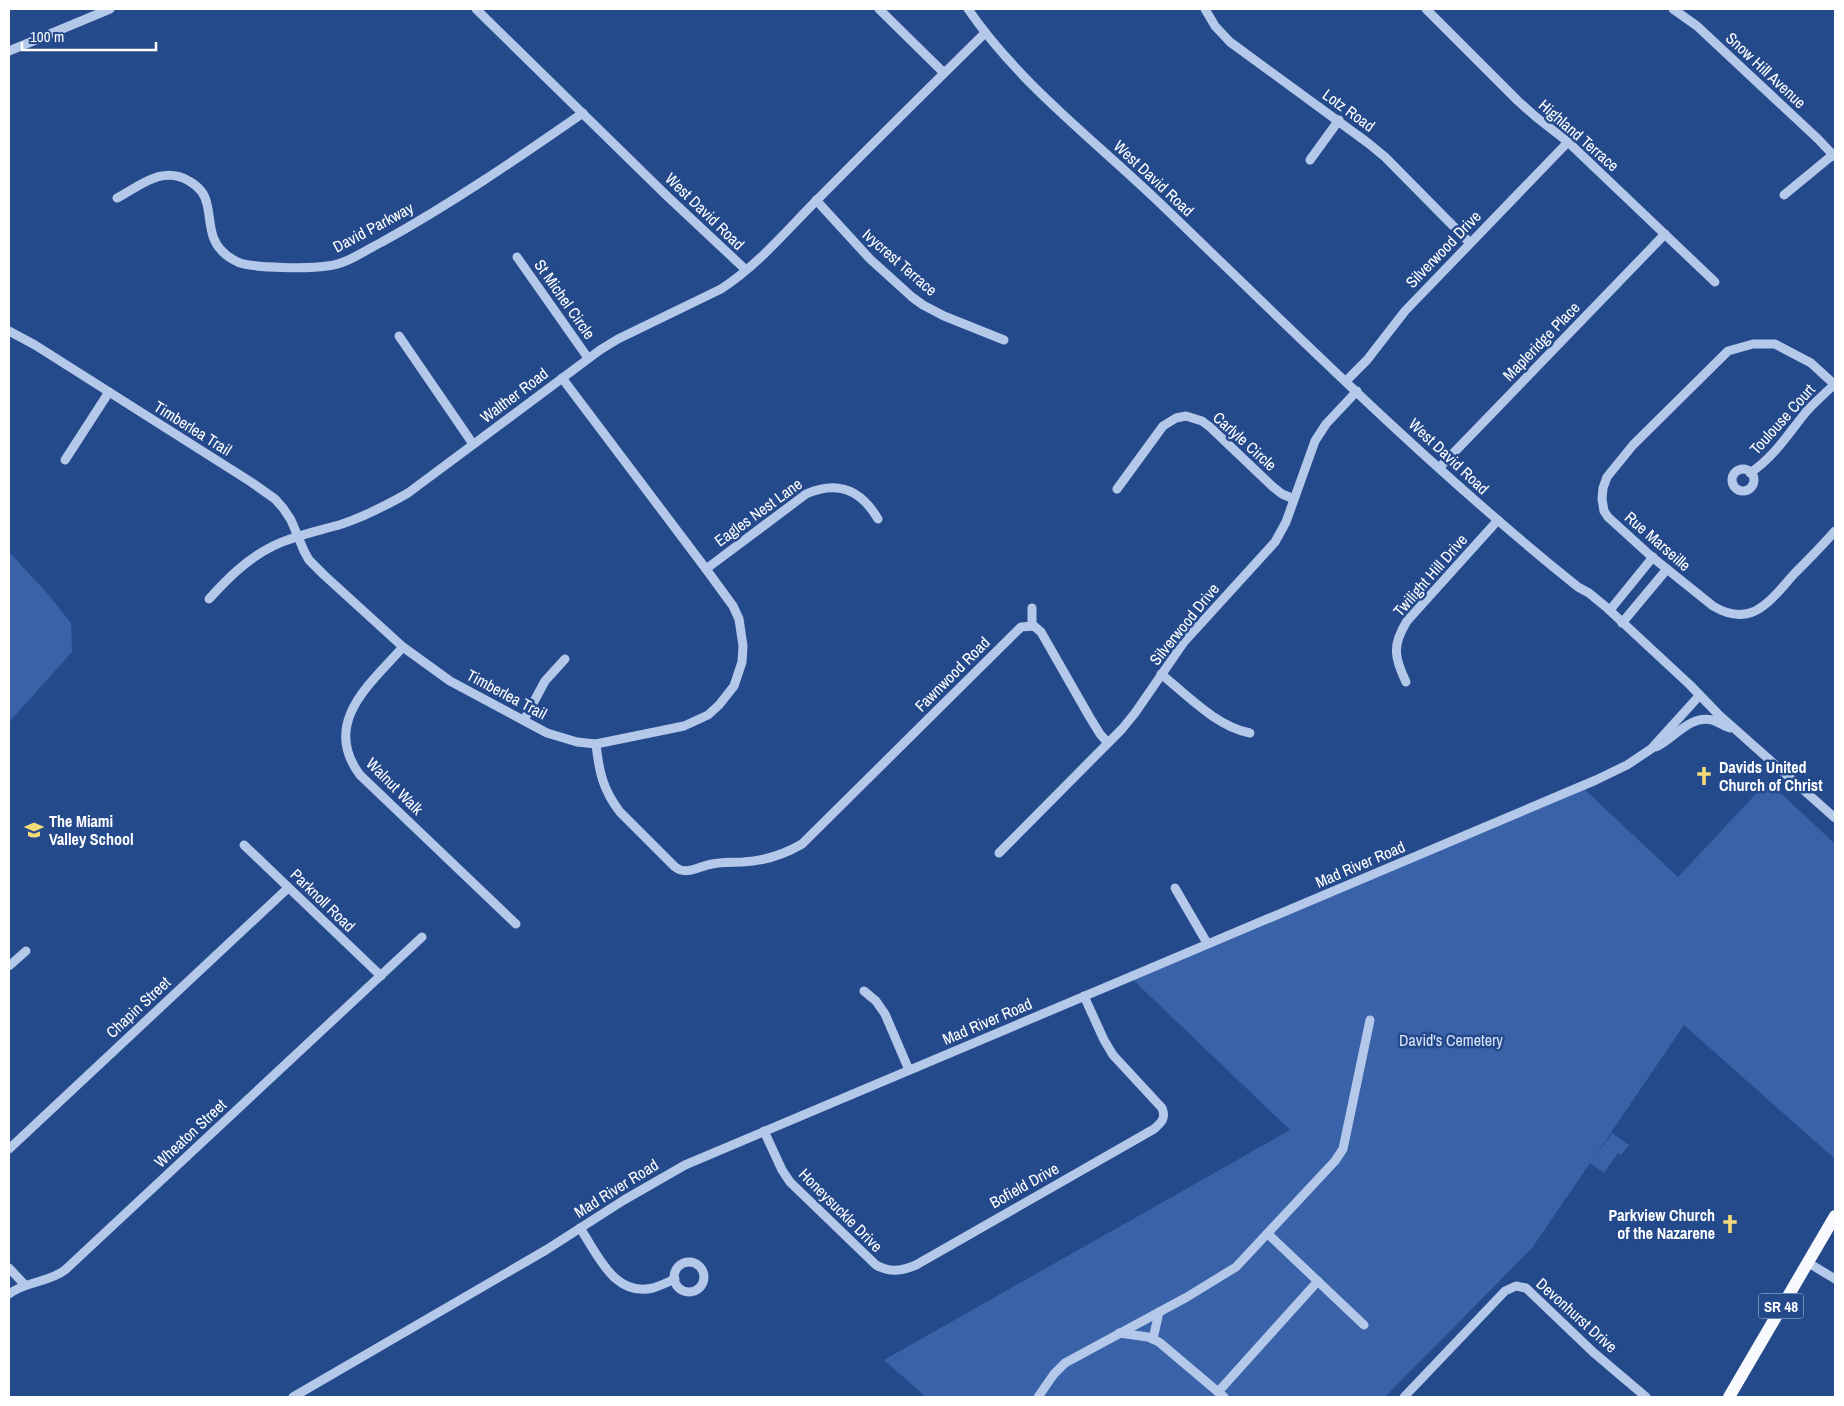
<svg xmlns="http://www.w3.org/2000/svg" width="1844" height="1406" viewBox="0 0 1844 1406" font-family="'Archivo Narrow',sans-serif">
<rect width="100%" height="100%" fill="#254a8c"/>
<!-- green -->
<g fill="#3962a9">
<path d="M9,552L48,594L71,623L72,652L9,722Z"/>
<path d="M1768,781L1835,844V1159L1684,1025L1591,1162L1612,1133L1629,1145L1621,1155L1618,1153L1604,1173L1590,1163L1532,1248L1385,1397H926L884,1360L1290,1130L1129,976L1582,787L1678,877Z"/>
</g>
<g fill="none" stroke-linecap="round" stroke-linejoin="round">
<!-- minor -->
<g stroke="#b4c8ea" stroke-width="9">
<path d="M476,9L668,197L746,270"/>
<path d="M879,9L944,73"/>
<path d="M968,9C1021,86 1097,142 1164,207C1299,337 1432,470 1578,587L1589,593L1606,607L1690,685L1718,714L1835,818"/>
<path d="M1205,9L1215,26L1230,42L1368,143L1385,157L1470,243"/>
<path d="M1426,9L1518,101L1536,117L1568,142L1715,282"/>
<path d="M1673,9L1697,26L1818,139L1835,157"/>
<path d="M9,51L110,9"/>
<path d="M1310,160L1339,120"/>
<path d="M1784,195L1835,153"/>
<path d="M117,198C140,186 162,165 189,181C198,186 205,194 207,204C211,221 209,237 221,250C226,256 233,260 240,263C257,268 308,269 327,266C347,264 364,251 382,242C451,204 518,158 583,113"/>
<path d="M816,200L870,259L912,297L923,305L944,316L1004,340"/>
<path d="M517,257L588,358"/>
<path d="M9,331L35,345L251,482L275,499L283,508L291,520L304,551L309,560L324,575L403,647L450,681L547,733L577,742L596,744L684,726L708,715L719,705L734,686L742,662L743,646L739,619L733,606L706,569L562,378"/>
<path d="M399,336L473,444"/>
<path d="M1346,381L1367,360L1405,311L1568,142"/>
<path d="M1835,385L1811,363L1775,344H1753L1728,351L1633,445L1607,477L1603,488L1602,499L1604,511L1608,517L1652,557L1713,606C1753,630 1771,599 1795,573C1809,559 1822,546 1835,531"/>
<path d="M65,460L109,392"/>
<path d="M1439,468L1665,234"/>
<circle cx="1743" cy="480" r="11"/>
<path d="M1750,473C1775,456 1788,434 1806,412C1815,402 1825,393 1835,384"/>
<path d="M1117,489L1163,426L1176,418L1186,416L1202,421L1210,427L1272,486L1282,494L1294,499"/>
<path d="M706,569L806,494C838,480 861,490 878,519"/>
<path d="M209,599C228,578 247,559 273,546C295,535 319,531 342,524C366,516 387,505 408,493L600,350L618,339L721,289C757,266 785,232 815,202C871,145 928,89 985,33"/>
<path d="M1610,610L1653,557"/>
<path d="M1622,623L1667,569"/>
<path d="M1032,626V608"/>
<path d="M403,647C370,684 321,723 360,775L516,924"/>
<path d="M1161,674C1187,695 1217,727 1250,733"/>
<path d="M1406,682C1394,657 1392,645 1407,621L1498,520"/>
<path d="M524,720L545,681L565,659"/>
<path d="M596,744C599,772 603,790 620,812L675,867C687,876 699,866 712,864C722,862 733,862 743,862C765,861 783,855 802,844L1021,627L1034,626L1041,632L1089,716L1100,734L1108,743"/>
<path d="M1656,747C1675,738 1689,715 1712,720C1718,722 1724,726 1730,728"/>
<path d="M244,845L381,976"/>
<path d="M999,853L1122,729L1135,713L1184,642L1275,542L1286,522L1315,441L1326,424L1357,391"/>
<path d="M1175,888L1207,943"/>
<path d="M9,966L26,951"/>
<path d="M864,991L876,1001L885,1014L909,1070"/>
<path d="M764,1131L782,1170L790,1182L876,1265C890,1273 902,1271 916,1265L1154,1129C1162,1122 1166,1118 1162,1108L1113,1055L1104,1040L1084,996"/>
<path d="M9,1149L288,888"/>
<path d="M580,1228C598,1255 614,1297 653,1288C660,1286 668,1282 675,1279"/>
<path d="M1268,1234L1364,1325"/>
<path d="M1807,1262L1835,1279"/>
<circle cx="689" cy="1277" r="15"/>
<path d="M9,1268L24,1284"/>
<path d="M9,1294C26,1281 48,1283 65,1270L422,937"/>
<path d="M1119,1333L1148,1337L1159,1342L1224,1397"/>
<path d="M1153,1339L1159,1312"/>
<path d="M1218,1392L1318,1281"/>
<path d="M293,1397L546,1250L624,1200L685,1165L1596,780L1627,765L1651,749L1699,696"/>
<path d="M1038,1397L1054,1374L1065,1363L1187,1297L1236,1267L1335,1161L1343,1149L1370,1020"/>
<path d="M1404,1397L1505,1291L1516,1286L1526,1288L1593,1352L1646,1397"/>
</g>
<!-- major -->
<path stroke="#f8fafe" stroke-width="12" d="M1729,1397L1835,1216"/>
</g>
<!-- icons -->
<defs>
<g id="church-bare" transform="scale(1.5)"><path d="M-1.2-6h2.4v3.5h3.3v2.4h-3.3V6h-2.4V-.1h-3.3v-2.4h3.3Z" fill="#f4da78" stroke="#254a8c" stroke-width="2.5" paint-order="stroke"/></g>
<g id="school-bare" transform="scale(1.5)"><path d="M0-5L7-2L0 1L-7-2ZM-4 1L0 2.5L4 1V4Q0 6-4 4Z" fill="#f4da78" stroke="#254a8c" stroke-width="2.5" paint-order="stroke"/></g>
</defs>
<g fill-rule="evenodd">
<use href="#church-bare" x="1704" y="776"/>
<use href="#school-bare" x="34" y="830"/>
<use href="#church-bare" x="1730" y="1224"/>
</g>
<g text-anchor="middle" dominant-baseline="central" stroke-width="5" stroke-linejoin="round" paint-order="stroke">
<!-- shield labels -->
<rect fill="#254a8c" stroke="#bec9dc" stroke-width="1" x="1758.5" y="1293.5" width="45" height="25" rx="4"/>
<g font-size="15" font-weight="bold" fill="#fff">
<text x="1781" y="1306">SR 48</text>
</g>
<!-- street labels -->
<g font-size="16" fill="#fff" stroke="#254a8c">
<text transform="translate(1766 70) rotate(43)">Snow Hill Avenue</text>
<text transform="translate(1349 110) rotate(36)">Lotz Road</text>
<text transform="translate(1579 135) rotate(41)">Highland Terrace</text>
<text transform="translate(1154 178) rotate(43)">West David Road</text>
<text transform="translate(705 211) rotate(44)">West David Road</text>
<text transform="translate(373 227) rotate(-28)">David Parkway</text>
<text transform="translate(1443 249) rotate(-46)">Silverwood Drive</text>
<text transform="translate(900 262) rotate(41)">Ivycrest Terrace</text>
<text transform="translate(565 299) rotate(55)">St Michel Circle</text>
<text transform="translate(1541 341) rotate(-46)">Mapleridge Place</text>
<text transform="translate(514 395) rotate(-37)">Walther Road</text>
<text transform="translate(1782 419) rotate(-48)">Toulouse Court</text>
<text transform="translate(193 428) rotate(32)">Timberlea Trail</text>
<text transform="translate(1245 441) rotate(42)">Carlyle Circle</text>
<text transform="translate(1449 456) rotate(43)">West David Road</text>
<text transform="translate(758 512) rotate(-36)">Eagles Nest Lane</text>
<text transform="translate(1658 541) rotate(41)">Rue Marseille</text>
<text transform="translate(1430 575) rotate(-49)">Twilight Hill Drive</text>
<text transform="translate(1184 624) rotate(-51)">Silverwood Drive</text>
<text transform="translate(952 674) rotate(-45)">Fawnwood Road</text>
<text transform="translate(507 694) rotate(28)">Timberlea Trail</text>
<text transform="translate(395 786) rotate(45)">Walnut Walk</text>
<text transform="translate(1360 864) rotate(-23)">Mad River Road</text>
<text transform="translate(323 900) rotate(44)">Parknoll Road</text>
<text transform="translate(138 1007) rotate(-43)">Chapin Street</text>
<text transform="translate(987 1021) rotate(-23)">Mad River Road</text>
<text transform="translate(190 1133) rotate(-43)">Wheaton Street</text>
<text transform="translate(1024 1185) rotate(-29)">Bofield Drive</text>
<text transform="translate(616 1188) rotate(-32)">Mad River Road</text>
<text transform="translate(841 1210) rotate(45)">Honeysuckle Drive</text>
<text transform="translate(1577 1315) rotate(42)">Devonhurst Drive</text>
</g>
<!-- poi labels -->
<g font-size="16" font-weight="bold" fill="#fff" stroke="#254a8c" text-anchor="start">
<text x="1719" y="767">Davids United<tspan x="1719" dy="18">Church of Christ</tspan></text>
<text x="49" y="821">The Miami<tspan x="49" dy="18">Valley School</tspan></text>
<text x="1715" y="1215" text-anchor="end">Parkview Church<tspan x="1715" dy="18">of the Nazarene</tspan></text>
</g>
<!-- park labels -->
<g font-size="16" fill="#d8e4f8" stroke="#254a8c">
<text x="1451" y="1040">David's Cemetery</text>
</g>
</g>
<!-- border -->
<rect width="1844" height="1406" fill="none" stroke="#ffffff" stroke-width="20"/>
<!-- scale -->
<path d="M22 42v8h134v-8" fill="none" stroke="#ffffff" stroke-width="2.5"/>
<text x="30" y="42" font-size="15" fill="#ffffff" stroke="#254a8c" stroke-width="4" paint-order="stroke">100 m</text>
</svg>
